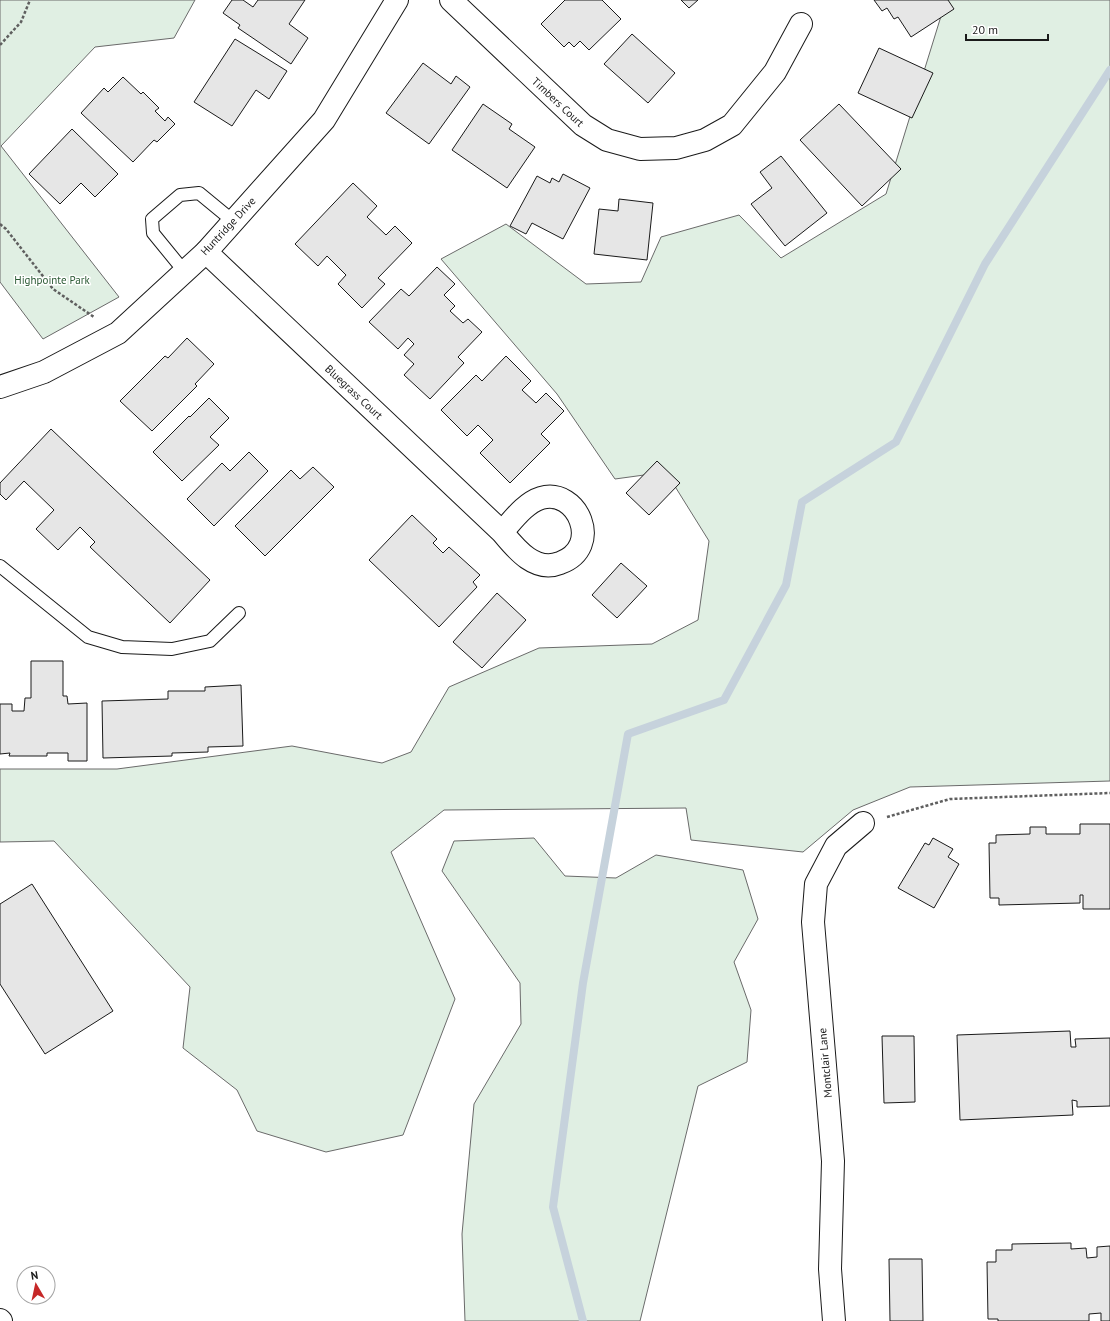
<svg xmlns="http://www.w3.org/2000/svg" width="1110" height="1321" viewBox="0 0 1110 1321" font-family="'PT Sans',sans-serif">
<rect width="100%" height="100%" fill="#fff"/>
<!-- green -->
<g fill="#e0efe3" stroke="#6a6a6a">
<path d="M0,0H195L174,38L95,47L1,146L119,297L43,339L0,282Z"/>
<path d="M946,0H1110V781L910,787L853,810L803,852L691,840L686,808L444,810L391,852L455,999L403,1135L326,1152L257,1131L237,1090L183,1048L190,987L54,841L0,842V769H117L292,746L382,763L411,752L449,687L539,648L652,644L698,620L709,541L666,472L615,479L557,394L441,259L506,224L586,284L641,282L661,237L739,215L781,258L886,194Z"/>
<path d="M534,838L565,876L616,878L656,855L743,870L758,919L734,962L751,1010L747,1062L698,1086L640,1321H465L462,1234L474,1104L521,1024L520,983L442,871L454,841Z"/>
</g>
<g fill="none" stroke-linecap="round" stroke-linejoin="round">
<!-- stream -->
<path stroke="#c6d2dc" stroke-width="8" d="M583,1321L553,1207L583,983L628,734L724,700L786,585L802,502L896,442L985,264L1110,70"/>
</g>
<!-- building -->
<g fill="#e6e6e6" stroke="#1a1a1a">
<path d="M232,0H243L253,7L258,0H305L289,24L308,38L291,64L238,28L240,25L223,13Z"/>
<path d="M565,0H602L621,19L589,50L580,41L574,47L569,42L564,47L541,24Z"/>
<path d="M681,0H698L689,8Z"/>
<path d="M874,0H948L954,9L911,37L898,17L894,19L887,8L882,11Z"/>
<path d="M632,34L675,73L648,103L604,64Z"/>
<path d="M235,39L287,71L269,99L256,90L232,126L194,102Z"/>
<path d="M879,48L933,73L912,118L858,93Z"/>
<path d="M423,63L451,84L456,76L470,87L429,144L386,113Z"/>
<path d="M123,77L141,94L143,92L159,108L155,111L165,121L168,117L175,124L157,142L154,140L133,162L81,113L104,88L108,92Z"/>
<path d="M483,104L512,124L509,129L535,147L507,188L452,150Z"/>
<path d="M839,104L901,169L862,206L800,140Z"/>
<path d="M72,129L118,174L95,197L81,183L60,204L29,174Z"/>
<path d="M781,156L827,213L785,246L751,204L772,188L760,172Z"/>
<path d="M563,174L590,188L563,239L532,223L526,234L510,226L537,176L550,183L552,178L559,182Z"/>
<path d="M353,183L377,206L367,217L386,235L395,226L412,243L378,278L385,284L362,308L338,284L346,275L327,256L318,266L295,244Z"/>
<path d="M619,199L653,203L647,260L594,254L599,209L618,211Z"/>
<path d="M437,267L455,284L444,295L455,306L450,311L463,323L468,319L482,332L458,357L464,363L430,399L404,375L414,364L404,355L414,344L408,338L398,349L369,322L401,289L409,296Z"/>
<path d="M187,338L214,364L195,384L197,386L152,431L120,401L165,356L168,358Z"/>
<path d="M506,356L531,381L522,390L536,403L546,393L564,411L541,434L550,443L510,483L480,453L493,440L478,425L467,436L441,410L476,375L482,381Z"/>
<path d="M209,398L229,418L210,437L219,445L182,481L153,452L189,416L190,417Z"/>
<path d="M51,429L210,580L170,623L90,547L95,542L80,527L58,550L36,529L54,510L24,481L6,500L0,494V483Z"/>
<path d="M249,452L268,471L214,526L187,499L222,463L230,471Z"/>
<path d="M657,461L680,483L649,515L626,493Z"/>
<path d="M313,467L334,487L265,556L235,526L291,470L300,479Z"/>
<path d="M412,515L437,539L433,543L443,553L449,547L480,575L473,582L477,587L439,627L369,560Z"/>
<path d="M621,563L647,586L617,618L592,595Z"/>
<path d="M497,593L526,620L482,668L453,642Z"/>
<path d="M31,661H63V696H67L68,704L87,703V761H68V753H47V756H9L10,753L0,754V704H12V711H24L25,698H31Z"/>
<path d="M241,685L243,746L208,747V752L172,753V756L103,758L102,701L168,699V691H205V687Z"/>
<path d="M1080,824H1110V909H1083V895H1080V903L999,905V898H990L989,843H996V835L1030,834V827H1046V834H1080Z"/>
<path d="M933,838L953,849L948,857L959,864L934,908L898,888L925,843L929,845Z"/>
<path d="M32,884L113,1011L45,1054L0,984V904Z"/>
<path d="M1070,1031L1071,1047H1076L1075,1039L1110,1038V1106L1077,1107V1101L1072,1100L1073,1115L960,1120L957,1035Z"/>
<path d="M882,1036H914L915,1102L884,1103Z"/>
<path d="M1071,1243V1249L1086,1248L1087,1258L1097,1257V1247L1110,1246V1321H1101V1313L1089,1314V1321H998V1319H988L987,1262H996V1250H1012V1244Z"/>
<path d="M889,1259H922L923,1321H890Z"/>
</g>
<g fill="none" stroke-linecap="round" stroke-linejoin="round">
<!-- lane casing -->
<g stroke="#1a1a1a" stroke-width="14">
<g id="lane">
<path d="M184,271L153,233L152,219L180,195L199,193L233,221"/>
<path d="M0,566L88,637L122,647L172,649L210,641L239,613"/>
</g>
</g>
<!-- street casing -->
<g stroke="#1a1a1a" stroke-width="24">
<g id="street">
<path d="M451,0L583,125L607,140L640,149L676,148L705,140L732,125L775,72L801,24"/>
<path d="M206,252L502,532C516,549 535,573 560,563C604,547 577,487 541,498C525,503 513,520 502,532"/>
<path d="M0,387L44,372L118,333L206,252L324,120L397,0"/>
<path d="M834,1321L830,1269L833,1161L813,922L816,884L836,846L863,823"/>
</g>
</g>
<!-- secondary casing -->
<g stroke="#1a1a1a" stroke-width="24">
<path id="secondary" d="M0,1320L1,1321"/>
</g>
<!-- path -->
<g stroke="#5f5f5f" stroke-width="2.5" stroke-dasharray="3 2" stroke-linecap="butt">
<path d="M0,45L21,22L30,0"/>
<path d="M0,224L6,229L53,289L94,317"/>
<path d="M887,817L950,799L1110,793"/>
</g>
<!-- lane -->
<use href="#lane" stroke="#fff" stroke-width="12"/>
<!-- street -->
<use href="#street" stroke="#fff" stroke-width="22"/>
<!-- secondary -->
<use href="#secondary" stroke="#fff" stroke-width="22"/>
</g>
<g text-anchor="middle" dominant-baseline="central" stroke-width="3" stroke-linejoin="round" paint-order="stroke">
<!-- street labels -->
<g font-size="11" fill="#1a1a1a" stroke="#fff">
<text transform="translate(558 102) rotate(43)">Timbers Court</text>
<text transform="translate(228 226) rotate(-47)">Huntridge Drive</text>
<text transform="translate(354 392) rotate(43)">Bluegrass Court</text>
<text transform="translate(825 1063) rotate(-95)">Montclair Lane</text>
</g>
<!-- park labels -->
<g font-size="11" fill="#2b5a34" stroke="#fff">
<text x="52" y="280">Highpointe Park</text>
</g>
</g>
<!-- north arrow -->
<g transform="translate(36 1285) rotate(351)"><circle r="19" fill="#ffffff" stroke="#a3a3a3"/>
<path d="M0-3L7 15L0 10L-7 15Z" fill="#c62828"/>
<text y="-6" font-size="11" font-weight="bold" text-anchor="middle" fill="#1a1a1a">N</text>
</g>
<!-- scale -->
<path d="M966 34v6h82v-6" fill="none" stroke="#1a1a1a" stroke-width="2"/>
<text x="972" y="34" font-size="12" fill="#1a1a1a" stroke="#ffffff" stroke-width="3" paint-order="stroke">20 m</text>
</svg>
